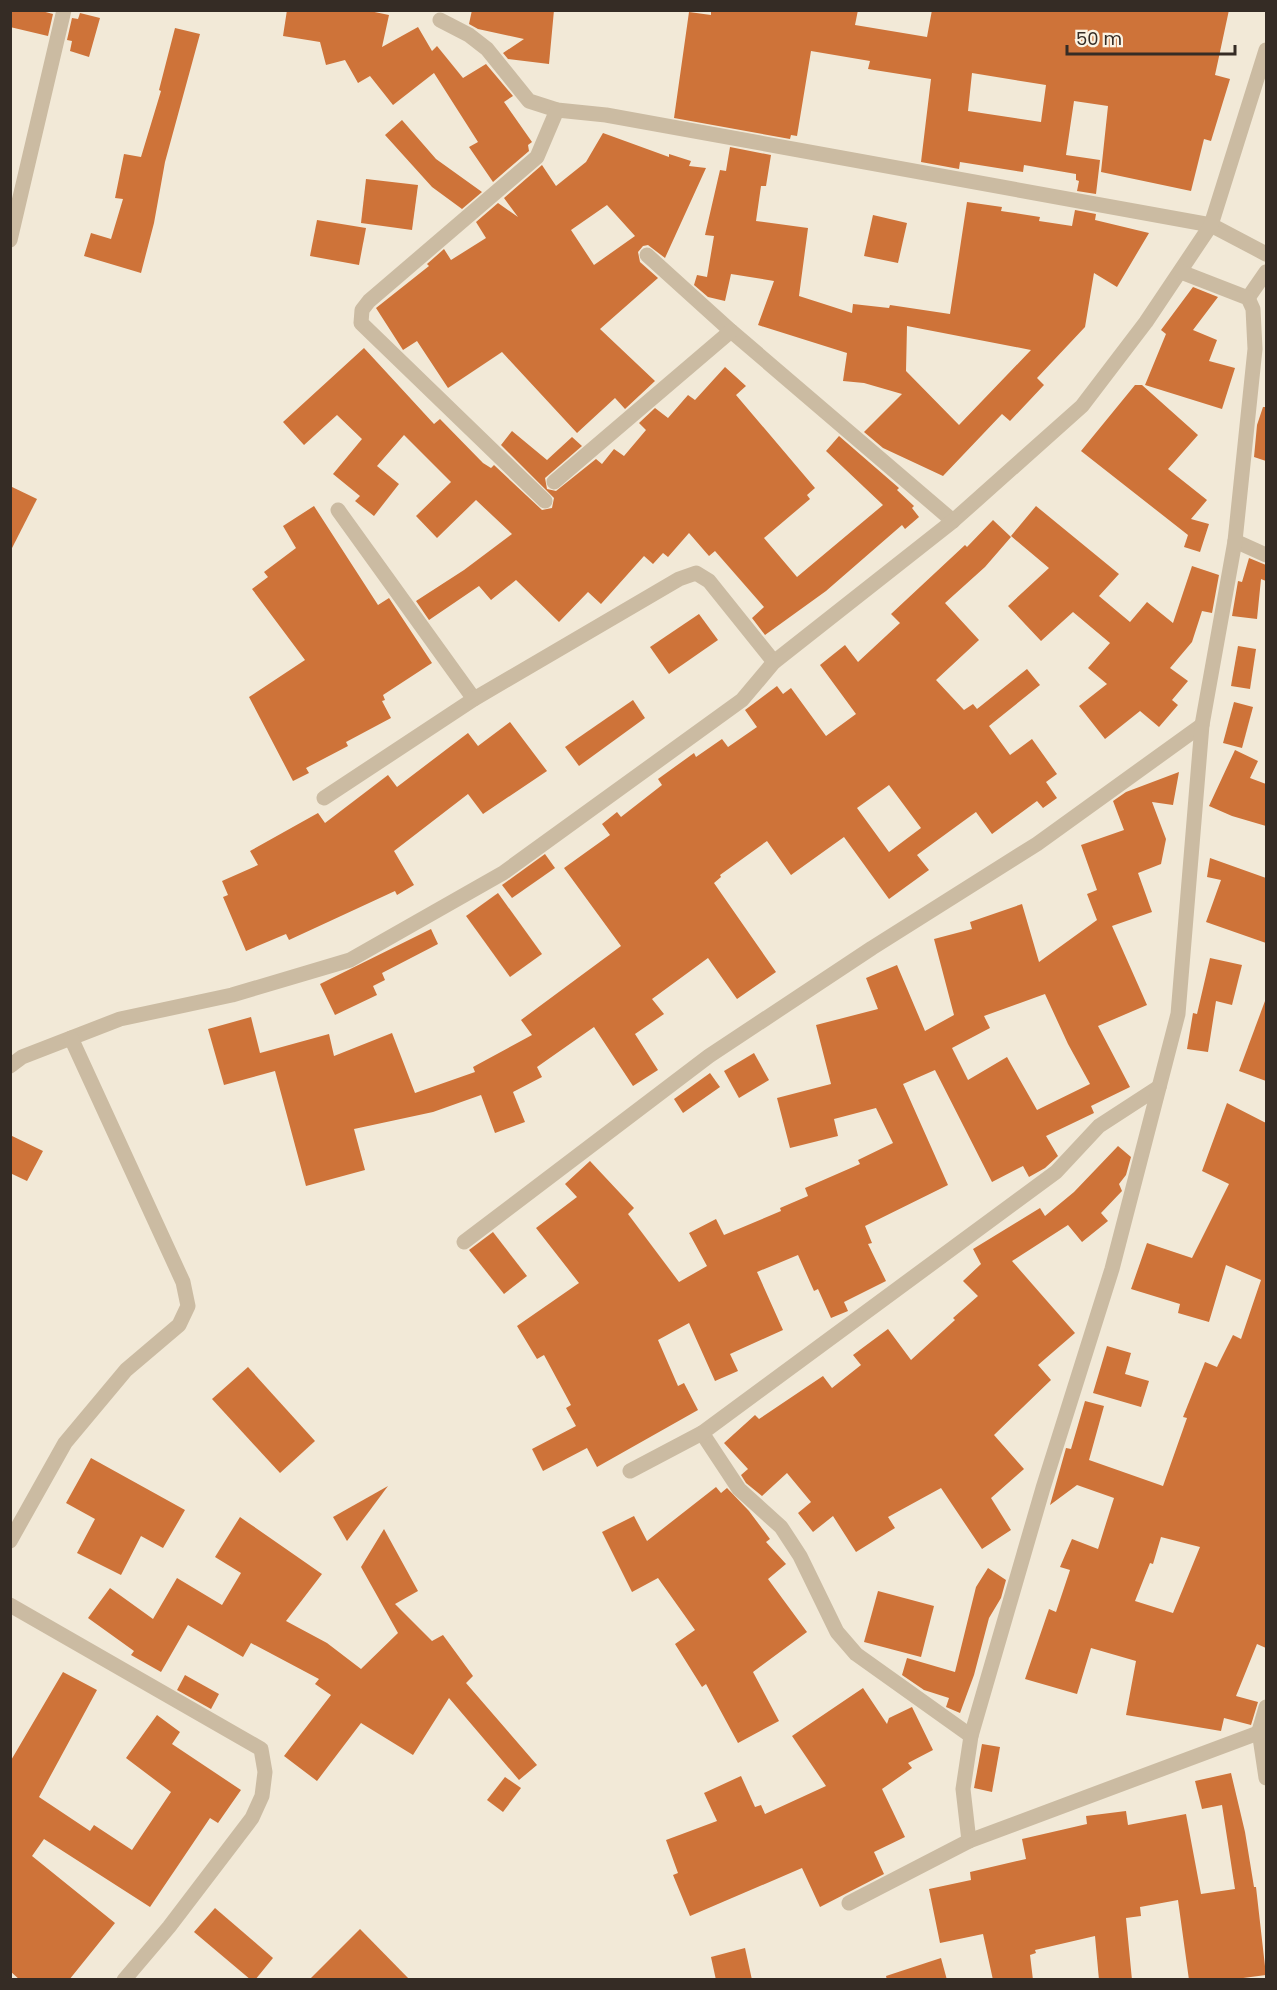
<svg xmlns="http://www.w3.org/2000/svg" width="1277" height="1990" viewBox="0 0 1277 1990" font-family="Poppins,sans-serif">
<rect width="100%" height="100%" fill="#f2e9d7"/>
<!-- building -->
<g fill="#ce7339" fill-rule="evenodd">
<path d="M10,10H38L53,14L48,36L10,27Z"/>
<path d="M287,10H365L389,15L382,47L418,27L432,51L437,46L463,78L486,64L513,96L504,102L532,142L528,145L529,151L493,182L469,147L478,142L434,73L393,105L370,76L358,83L345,60L326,65L320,42L283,36Z"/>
<path d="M472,10H554L549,64L508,59L503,53L524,39L478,29L469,24Z"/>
<path d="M711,10H858L855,25L927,37L932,10H1229L1215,75L1230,79L1211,141L1204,139L1191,191L1101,172L1108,106L1074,101L1066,155L1100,160L1096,194L1077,191L1079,181L1076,180V174L1024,165L1023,172L960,162L959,169L921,162L931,79L868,69L870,61L811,51L797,136L791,135L790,139L674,118L689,12L711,15ZM972,73L1046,85L1041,122L968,111Z"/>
<path d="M80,13L100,18L89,57L70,51L72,41L67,40L72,18L78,19Z"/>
<path d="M175,28L200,34L165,162L154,223L141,273L84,256L91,233L111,239L123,199L115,198L124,154L141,157L161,91L159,90Z"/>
<path d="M402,120L436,159L482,192L462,209L432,187L385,135Z"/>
<path d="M603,133L669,157V154L691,161L689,166L706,168L665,258L648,245L643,246L638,252L640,262L658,278L600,329L655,381L625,409L615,398L577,433L502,352L448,388L417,341L403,350L376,308L429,266L427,264L444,249L451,260L486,238L476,222L498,203L518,217L504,198L542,165L556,186L586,162ZM607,205L635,236L594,265L571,230Z"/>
<path d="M730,147L771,155L766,186H761L756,221L808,228L799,296L852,313L853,304L889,308L890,305L950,314L967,202L1002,207L1001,211L1040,217L1039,221L1072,226L1075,210L1096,214L1095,220L1149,233L1117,287L1094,273L1085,327L1037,378L1044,385L1010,421L1002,414L943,476L883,448L864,432L902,394L864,383L843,381L847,353L758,325L774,281L731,274L725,301L708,297L694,285L697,275L707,277L714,236L705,235L720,170L726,171ZM907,326L1031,350L959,425L906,371Z"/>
<path d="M366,179L418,185L412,230L361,223Z"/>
<path d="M873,215L907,223L898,263L864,256Z"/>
<path d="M317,220L366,228L359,265L310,256Z"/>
<path d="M1193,287L1218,297L1193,330L1217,340L1209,361L1235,368L1222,409L1145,385L1166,334L1161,330Z"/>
<path d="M364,348L434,424L440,419L483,463L491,468L494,465L542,510L552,508L554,498L501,445L512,431L547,460L572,437L582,446L545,478L547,489L556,491L596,459L602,464L614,449L624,456L646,430L639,423L655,408L668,418L688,395L695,400L725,367L746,386L736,395L815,488L807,495L810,499L764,538L797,577L883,505L826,451L839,436L899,488L897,490L914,506L912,508L919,517L905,529L902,525L826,591L765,635L752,618L764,607L715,551L709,556L689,533L668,557L663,553L653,564L644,556L601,604L588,592L559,622L516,580L491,600L479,586L429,620L416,601L464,570L512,534L476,500L437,538L416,516L451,482L404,435L377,466L399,484L374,516L355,501L360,496L333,474L362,439L337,415L304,445L283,422Z"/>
<path d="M1135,385H1142L1198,435L1168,469L1207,500L1191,519L1209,524L1200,552L1184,547L1188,535L1081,451Z"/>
<path d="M1263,407H1266V461L1254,457L1257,425Z"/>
<path d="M10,486L37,499L10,552Z"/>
<path d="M314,506L378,605L389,598L432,663L383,695L385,700L382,701L391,718L346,742L348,746L306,768L309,773L293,781L249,697L305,660L252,589L268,577L264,572L296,548L283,526Z"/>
<path d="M1036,506L1119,574L1099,596L1130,622L1147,602L1173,623L1192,566L1219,575L1212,613L1202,611L1192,642L1170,668L1188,681L1172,700L1178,705L1159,727L1140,711L1105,739L1079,706L1107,684L1088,668L1110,643L1073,612L1041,641L1008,606L1049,568L1011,536Z"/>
<path d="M993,520L1011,537L985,567L945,603L979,640L936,680L964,710L973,704L977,709L1027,669L1040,685L989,726L1010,755L1032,739L1057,774L1046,782L1057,798L1043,808L1037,801L992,834L976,812L917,855L929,870L889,899L844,837L791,875L767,841L720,875L721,877L714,883L776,972L737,999L708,958L652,999L664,1014L635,1034L658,1070L633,1086L594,1027L537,1067L542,1077L513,1092L525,1122L495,1133L481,1095L433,1112L354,1129L365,1170L306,1186L275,1071L224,1085L208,1029L251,1017L260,1053L329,1034L334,1056L392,1033L415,1093L475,1072L473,1067L532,1035L521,1020L621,946L564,868L610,835L602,824L617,812L621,817L662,785L658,779L694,753L696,757L722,739L728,747L757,727L745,710L777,686L783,694L791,688L826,736L856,714L820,665L845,645L858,662L900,623L891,614L965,545L967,547ZM889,785L921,828L889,852L857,808Z"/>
<path d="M1249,558L1266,565V581L1261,579L1257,619L1232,616L1238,581L1242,582Z"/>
<path d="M699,614L718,640L669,674L650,647Z"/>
<path d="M1238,646L1256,649L1250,689L1231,686Z"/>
<path d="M633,700L645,718L579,766L565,747Z"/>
<path d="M1234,702L1253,707L1242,748L1223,743Z"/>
<path d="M510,722L547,771L483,814L468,794L394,851L414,885L397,895L395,891L289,940L286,934L246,951L223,897L228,895L222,881L258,865L250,851L318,813L325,823L388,775L397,787L468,733L478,746Z"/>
<path d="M1235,750L1258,761L1250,778L1266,784V826L1232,816L1209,806Z"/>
<path d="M1179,772L1173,805L1152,802L1166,839L1161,864L1138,873L1152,912L1112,926L1147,1005L1098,1026L1130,1087L1091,1106L1094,1113L1046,1136L1058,1156L1045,1168L1029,1177L1023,1166L992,1182L935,1070L903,1084L948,1185L865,1226L872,1243L868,1244L886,1281L844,1302L848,1311L831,1318L818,1289L814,1291L798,1255L757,1272L783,1330L730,1354L738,1371L715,1381L689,1323L658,1340L678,1386L684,1383L698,1410L597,1467L587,1448L543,1471L532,1449L576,1426L566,1408L571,1405L544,1355L537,1359L517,1326L579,1283L536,1228L577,1197L565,1184L590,1161L634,1208L628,1214L679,1282L707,1266L689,1233L716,1219L724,1235L781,1211L780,1208L808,1196L805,1188L860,1164L858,1160L893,1143L876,1108L834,1119L838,1136L790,1148L777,1098L831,1084L816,1025L878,1009L866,978L897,965L925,1031L954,1015L934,939L972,929L970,922L1022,904L1039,962L1097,920L1087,894L1097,890L1081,845L1124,830L1113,801L1126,792ZM1045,994L1068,1044L1090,1084L1037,1110L1007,1057L968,1080L952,1048L990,1028L984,1016Z"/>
<path d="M545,854L555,868L512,898L502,885Z"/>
<path d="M1210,858L1266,878V943L1206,922L1221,880L1207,877Z"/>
<path d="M498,893L542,954L510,977L466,916Z"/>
<path d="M431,929L438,944L382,973L385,980L373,986L377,995L335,1015L320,984Z"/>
<path d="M1210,958L1242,965L1232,1005L1216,1001L1208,1052L1187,1049L1193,1013L1197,1014Z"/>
<path d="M1265,1001H1266V1081L1239,1071Z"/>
<path d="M754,1053L769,1080L739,1098L724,1071Z"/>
<path d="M710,1073L720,1087L683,1113L674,1099Z"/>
<path d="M1227,1103L1266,1123V1648L1257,1644L1236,1696L1258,1702L1251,1725L1224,1718L1221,1731L1126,1715L1136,1661L1091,1648L1077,1694L1025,1679L1049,1609L1056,1612L1070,1570L1060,1567L1072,1539L1098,1549L1114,1498L1077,1485L1050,1505L1066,1448L1071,1449L1085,1401L1104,1406L1089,1460L1163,1486L1187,1418L1183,1417L1205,1362L1217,1367L1233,1335L1241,1339L1261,1280L1226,1265L1209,1322L1178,1313L1180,1304L1131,1289L1147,1243L1192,1258L1229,1184L1202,1171ZM1161,1537L1200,1547L1173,1613L1135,1601L1150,1563L1153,1564Z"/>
<path d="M10,1135L43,1151L27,1181L10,1173Z"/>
<path d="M1118,1146L1131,1157L1126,1175L1119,1184L1122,1191L1101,1213L1108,1221L1082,1242L1068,1225L1012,1261L1075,1333L1038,1365L1051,1380L994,1435L1024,1469L991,1498L1011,1530L982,1549L941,1488L888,1517L895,1528L856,1552L833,1516L813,1532L798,1513L811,1502L787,1473L762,1496L746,1483L741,1475L748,1469L724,1443L755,1415L759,1419L823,1376L832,1388L861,1365L853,1355L888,1329L911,1360L955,1320L953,1318L978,1296L963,1281L981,1264L973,1249L1040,1208L1045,1216L1074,1192Z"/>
<path d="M493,1232L527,1276L504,1294L469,1250Z"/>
<path d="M1107,1346L1131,1353L1125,1374L1149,1381L1141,1407L1093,1393Z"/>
<path d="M248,1367L315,1441L280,1473L212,1399Z"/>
<path d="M91,1458L185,1510L163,1548L141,1536L121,1575L77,1553L95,1519L66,1503Z"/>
<path d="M388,1486L347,1541L333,1517Z"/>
<path d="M716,1487L721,1493L727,1488L749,1511L770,1539L766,1542L786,1564L768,1579L807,1632L753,1672L779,1721L738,1743L706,1684L702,1687L675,1644L695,1630L658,1578L632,1592L602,1532L634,1516L647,1541Z"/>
<path d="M240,1517L322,1574L286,1621L327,1643L361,1669L398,1633L361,1567L384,1529L418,1591L395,1604L432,1641L443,1635L473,1676L466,1683L537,1765L519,1780L449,1698L413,1755L361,1723L317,1781L284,1756L331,1695L315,1684L319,1679L251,1643L243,1657L188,1625L161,1672L131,1655L134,1651L88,1618L110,1588L153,1619L177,1578L222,1605L241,1573L215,1557Z"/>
<path d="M988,1568L1006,1580L1001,1598L989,1618L974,1675L960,1713L946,1707L949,1698L924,1690L902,1675L907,1658L955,1672L976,1587Z"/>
<path d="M878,1591L934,1606L921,1657L864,1642Z"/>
<path d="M63,1672L97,1690L39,1797L90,1831L94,1825L132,1850L171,1792L126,1758L157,1715L180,1732L172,1744L241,1790L218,1823L210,1818L150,1907L44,1839L32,1856L115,1923L69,1980H20L10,1971V1762Z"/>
<path d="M185,1675L219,1694L211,1709L177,1690Z"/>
<path d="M863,1688L887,1724L889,1718L912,1707L933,1750L908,1763L912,1768L882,1789L905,1837L874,1852L884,1874L820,1907L802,1868L690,1916L673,1875L678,1873L666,1840L717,1821L704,1793L741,1776L755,1807L761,1805L765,1814L826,1786L792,1736Z"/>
<path d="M982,1744L1000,1747L992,1792L974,1788Z"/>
<path d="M1231,1773L1245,1832L1254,1887H1256L1266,1975L1228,1980H1189L1178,1900L1140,1907L1141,1916L1126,1918L1132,1980H1099L1095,1936L1035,1950L1036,1953L1030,1955L1033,1980H993L983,1934L940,1943L929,1889L971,1880L970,1872L1026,1859L1022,1839L1087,1824L1086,1816L1126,1811L1128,1825L1186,1814L1201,1894L1235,1889L1222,1805L1202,1809L1195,1781Z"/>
<path d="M505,1777L521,1788L503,1812L487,1800Z"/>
<path d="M215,1908L273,1958L255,1980H251L194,1932Z"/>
<path d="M360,1929L410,1980H309Z"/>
<path d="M745,1948L752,1980H716L711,1957Z"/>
<path d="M941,1958L947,1980H887L886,1976Z"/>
</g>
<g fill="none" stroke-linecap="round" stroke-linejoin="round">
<!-- minor -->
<g stroke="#cbbba2" stroke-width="15">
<path d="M440,20L469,35L487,49L529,101L557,110L606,115L1211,225L1266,254"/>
<path d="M10,240L64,10"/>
<path d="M647,255L731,331L953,521"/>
<path d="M1248,298L1266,272"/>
<path d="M554,482L731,331"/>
<path d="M545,501L361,323L362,310L369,301L537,157L557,110"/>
<path d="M338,510L474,699"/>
<path d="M1235,541L1266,555"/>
<path d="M324,798L474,699L679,579L696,573L709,581L774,662"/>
<path d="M10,1066L22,1057L120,1019L232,995L350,960L503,873L742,700L774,662L953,521L1082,406L1146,322L1211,225L1266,50"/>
<path d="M464,1242L709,1056L872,948L1037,844L1202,725"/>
<path d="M702,1433L739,1489L781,1527L800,1556L837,1632L856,1654L971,1736"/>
<path d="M630,1471L702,1433L1056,1172L1099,1126L1159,1087"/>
<path d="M10,1541L65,1443L126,1370L179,1325L188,1306L183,1282L71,1038"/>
<path d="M10,1605L261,1749L265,1772L262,1796L252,1818L169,1927L124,1980"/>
<path d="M1266,1707L1259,1731L1266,1778"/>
<path d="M969,1841L963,1789L971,1736L1043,1488L1112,1269L1178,1014L1202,725L1235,541L1255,349L1253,309L1248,298L1181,272"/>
<path d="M849,1903L969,1841L1266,1730"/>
</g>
</g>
<!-- border -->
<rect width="1277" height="1990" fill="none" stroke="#352c25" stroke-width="24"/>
<!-- scale -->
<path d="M1067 45v9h168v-9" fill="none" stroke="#352c25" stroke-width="3"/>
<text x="1076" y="45" font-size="18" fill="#352c25" stroke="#faf3e3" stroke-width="4.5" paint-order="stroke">50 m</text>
</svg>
